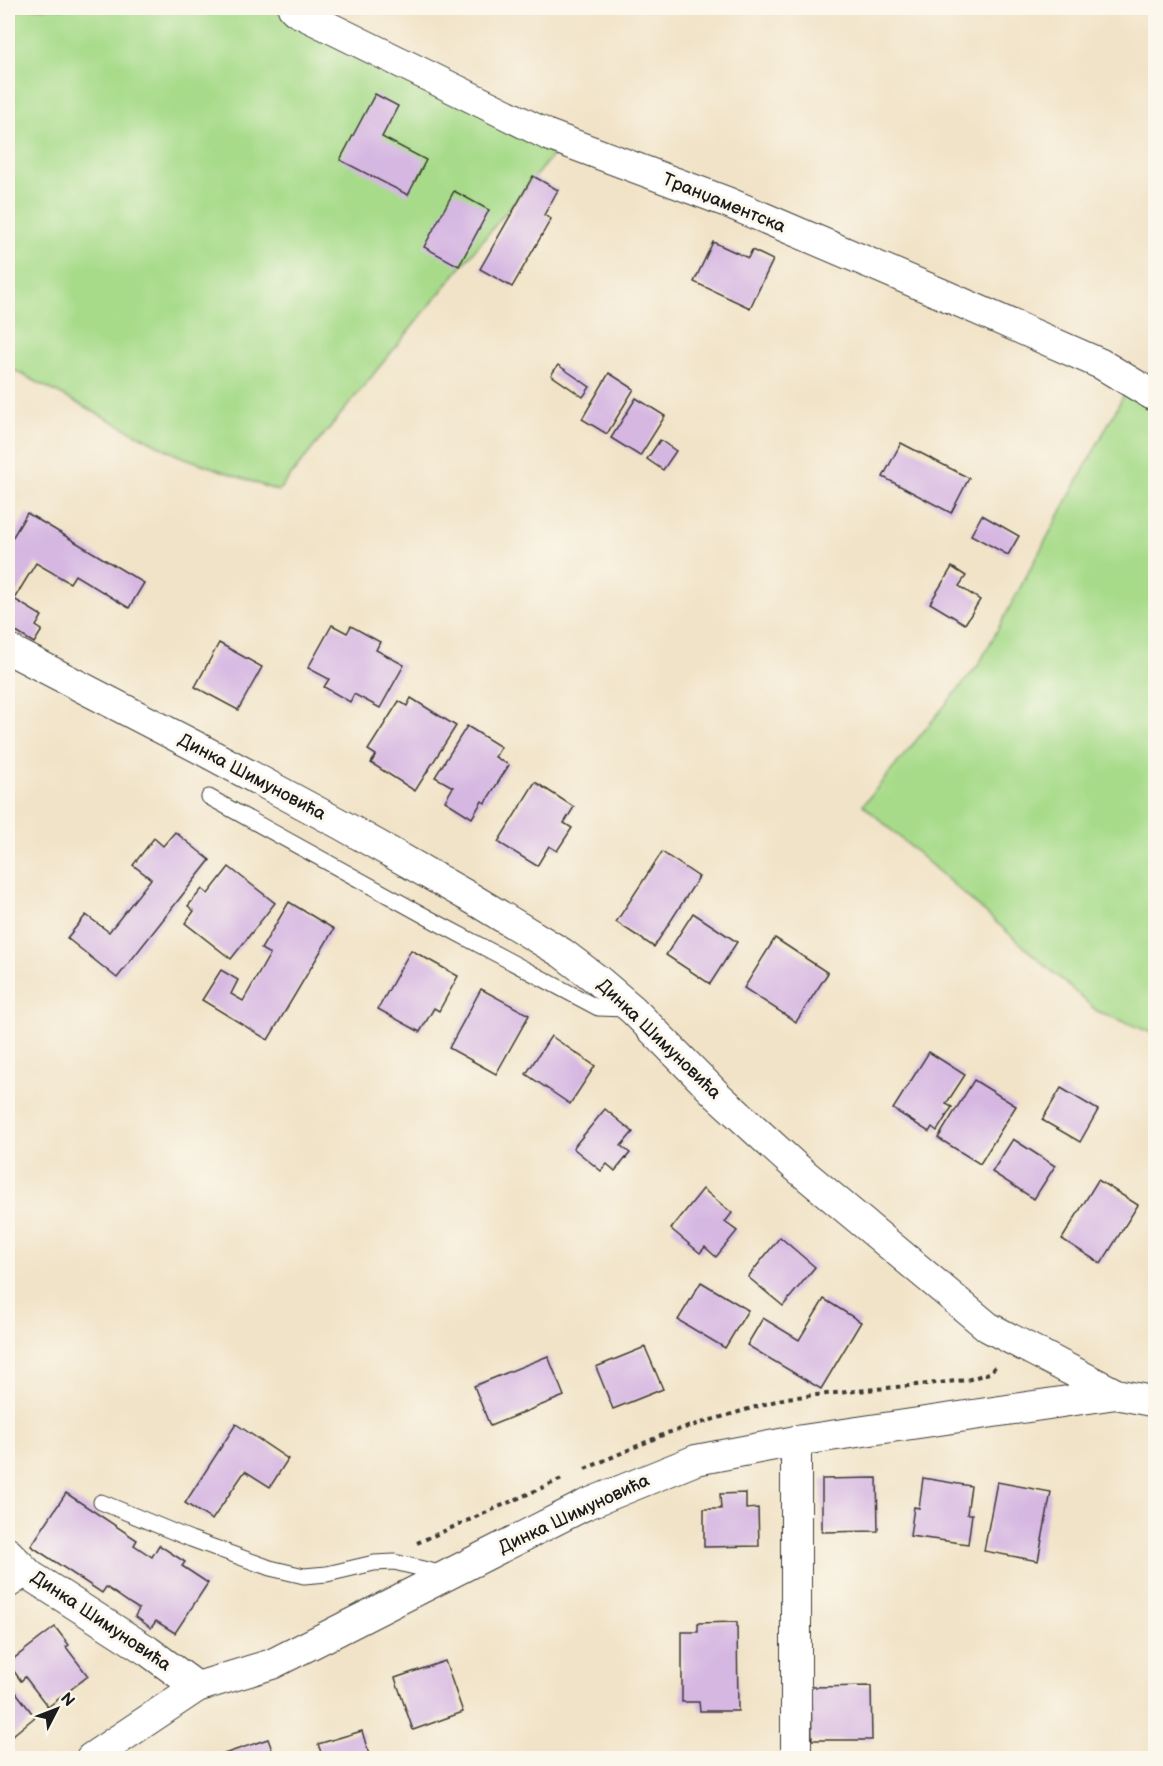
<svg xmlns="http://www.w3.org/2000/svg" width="1163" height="1766" viewBox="0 0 1163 1766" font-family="'Balsamiq Sans',sans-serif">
<rect width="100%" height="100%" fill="#fbf7ec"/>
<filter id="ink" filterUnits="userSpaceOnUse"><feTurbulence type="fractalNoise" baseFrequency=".0167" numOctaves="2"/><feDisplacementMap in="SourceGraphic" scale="12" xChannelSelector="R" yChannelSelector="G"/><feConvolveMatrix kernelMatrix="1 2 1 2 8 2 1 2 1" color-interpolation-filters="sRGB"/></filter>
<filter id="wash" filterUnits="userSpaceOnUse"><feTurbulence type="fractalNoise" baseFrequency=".008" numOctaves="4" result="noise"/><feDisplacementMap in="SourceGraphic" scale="24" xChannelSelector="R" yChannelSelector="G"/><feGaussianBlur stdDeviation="1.35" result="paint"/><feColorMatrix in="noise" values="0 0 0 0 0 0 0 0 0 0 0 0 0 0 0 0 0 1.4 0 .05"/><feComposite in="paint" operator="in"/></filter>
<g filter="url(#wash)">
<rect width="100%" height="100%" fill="#f1e3c7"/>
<!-- green -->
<g fill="#a7db8a" stroke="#627c53" stroke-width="1.5">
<path d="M8,8H291L564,141L278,491L177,455L8,367Z"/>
<path d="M1126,391L1155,411V1034L1097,1011L863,805L979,664Z"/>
</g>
<g id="blocks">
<!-- building -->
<g fill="#d6b7e2">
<path d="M375,94L398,106L382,137L426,160L408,195L340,160Z"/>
<path d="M533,176L558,190L544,215L551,219L512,287L480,269Z"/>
<path d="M454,191L489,210L459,266L424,247Z"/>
<path d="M713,242L748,258L752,250L773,260L750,308L694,282Z"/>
<path d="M558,365L590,387L583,397L551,375Z"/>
<path d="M609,373L634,389L607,434L582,419Z"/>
<path d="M636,398L665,416L640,456L611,438Z"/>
<path d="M660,440L676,451L663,470L647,459Z"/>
<path d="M901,443L969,478L951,513L883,477Z"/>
<path d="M27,513L144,583L129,608L75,575L70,583L36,563L14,599L42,616L36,626L42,630L34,643L8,627V545Z"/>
<path d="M982,515L1019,536L1008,555L971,535Z"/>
<path d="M952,567L966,576L959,586L980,600L965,624L930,603Z"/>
<path d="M332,625L347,633L351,626L380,642L376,650L404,665L380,708L354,694L350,702L324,687L329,679L308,668Z"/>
<path d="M219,643L262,667L238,710L195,687Z"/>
<path d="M411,698L456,726L415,791L371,763L376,755L368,750L399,701L407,706Z"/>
<path d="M467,726L501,747L495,757L509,765L485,803L482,801L472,818L445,801L453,787L435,777Z"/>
<path d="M535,782L574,807L564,823L572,828L557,851L549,846L537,866L498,842Z"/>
<path d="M175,832L210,860L117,978L67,938L86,915L109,932L151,879L133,865L154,838L163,846Z"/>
<path d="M662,852L699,877L654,947L616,922Z"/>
<path d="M229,867L275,903L231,959L185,923L194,911L188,906L202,889L208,894Z"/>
<path d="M289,902L334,929L268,1040L202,1000L221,970L238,980L231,994L243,1001L270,954L261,949Z"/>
<path d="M693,913L737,942L710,984L666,955Z"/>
<path d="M775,938L828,973L796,1022L744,988Z"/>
<path d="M411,950L458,976L439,1011L434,1008L420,1032L378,1009Z"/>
<path d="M481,989L529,1015L496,1074L449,1048Z"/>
<path d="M551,1036L595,1066L570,1104L526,1074Z"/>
<path d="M929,1052L965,1075L946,1104L952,1107L937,1131L932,1127L929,1132L893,1109Z"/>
<path d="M974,1080L1016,1106L980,1164L938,1138Z"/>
<path d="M1061,1088L1098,1110L1080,1142L1042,1120Z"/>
<path d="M605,1109L633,1132L621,1146L630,1153L615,1171L607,1164L601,1171L573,1148Z"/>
<path d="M1013,1139L1055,1166L1034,1199L992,1172Z"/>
<path d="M1098,1180L1138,1205L1101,1264L1062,1239Z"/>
<path d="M703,1189L732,1213L725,1222L737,1231L716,1257L705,1247L700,1253L671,1229Z"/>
<path d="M780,1237L815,1267L783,1306L748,1277Z"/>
<path d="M701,1282L748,1310L725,1348L678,1320Z"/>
<path d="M824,1299L861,1322L821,1389L747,1345L763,1318L799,1340Z"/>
<path d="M645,1347L663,1389L613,1409L596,1367Z"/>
<path d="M548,1356L564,1396L490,1426L474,1386Z"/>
<path d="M236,1424L288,1459L270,1487L245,1471L212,1520L185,1503Z"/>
<path d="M877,1478L878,1531L822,1532V1479Z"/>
<path d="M923,1478L971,1486L967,1514H972L968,1544L910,1536L914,1507L919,1508Z"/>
<path d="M997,1482L1051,1492L1038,1561L984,1551Z"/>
<path d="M66,1493L137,1540L134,1545L152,1557L159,1545L185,1562L182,1566L208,1583L175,1633L156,1621L151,1628L135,1616L139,1609L131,1604L106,1587L102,1593L31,1546Z"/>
<path d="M746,1493V1509L758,1508L759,1546L704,1547V1509H721L720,1494Z"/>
<path d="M737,1622L738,1711H700L699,1702H682V1632H698V1623Z"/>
<path d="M55,1627L69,1645L66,1647L88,1676L48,1707L25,1677L21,1681L8,1663Z"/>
<path d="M445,1661L463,1712L413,1730L395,1678Z"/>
<path d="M8,1682L35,1717L8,1739Z"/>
<path d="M871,1686L872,1740H812L811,1687Z"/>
<path d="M362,1731L370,1758H323L318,1744Z"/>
<path d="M268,1739L275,1758H226L224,1754Z"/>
</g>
</g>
</g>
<g filter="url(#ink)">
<use href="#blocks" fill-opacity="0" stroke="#3c3a36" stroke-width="1.5"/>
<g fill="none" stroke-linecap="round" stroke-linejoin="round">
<!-- service casing -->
<g stroke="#3c3a36" stroke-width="17">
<g id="service">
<path d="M209,797L436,922L598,1008L627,1009"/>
<path d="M101,1502L191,1539L270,1568L304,1576L327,1574L374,1563L394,1562L444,1574"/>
<path d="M8,1592L31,1576"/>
</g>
</g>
<!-- minor casing -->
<g stroke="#3c3a36" stroke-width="32">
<g id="minor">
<path d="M293,8L296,11L548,135L727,202L942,294L1101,364L1156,397"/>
<path d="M8,649L197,747L342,825L471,898L562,953L599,981L633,1010L718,1096L796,1167L988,1327L1116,1394L1156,1402"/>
<path d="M796,1441V1758"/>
<path d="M8,1553L31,1576L148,1651L197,1687"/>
<path d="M91,1758L197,1687L272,1664L585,1505L696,1460L796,1441L1116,1394"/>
</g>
</g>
<!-- path -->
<g stroke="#3c3a36" stroke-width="4" stroke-dasharray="4.5 4.5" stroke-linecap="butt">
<path d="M585,1469L667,1433L786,1398L967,1380L989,1373L997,1365"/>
<path d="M417,1543L564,1478"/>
</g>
<!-- service -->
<use href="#service" stroke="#fff" stroke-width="15"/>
<!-- minor -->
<use href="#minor" stroke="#fff" stroke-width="30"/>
</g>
</g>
<g text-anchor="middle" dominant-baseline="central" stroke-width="6" stroke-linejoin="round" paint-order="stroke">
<!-- street labels -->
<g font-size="18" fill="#1c1c1c" stroke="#fbf7ec">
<text transform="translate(724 203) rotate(22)">Транџаментска</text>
<text transform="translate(252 777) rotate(28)">Динка Шимуновића</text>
<text transform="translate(659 1039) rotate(44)">Динка Шимуновића</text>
<text transform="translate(574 1514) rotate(-25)">Динка Шимуновића</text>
<text transform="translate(101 1621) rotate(34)">Динка Шимуновића</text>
</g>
</g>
<!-- margin -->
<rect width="1163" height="1766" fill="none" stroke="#fbf7ec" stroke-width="30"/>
<!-- north arrow -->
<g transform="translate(57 1709) rotate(48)" stroke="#fbf7ec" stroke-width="4.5" paint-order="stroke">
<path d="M0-4.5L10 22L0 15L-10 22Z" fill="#1c1c1c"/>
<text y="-9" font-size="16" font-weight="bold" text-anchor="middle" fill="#1c1c1c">N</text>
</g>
</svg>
